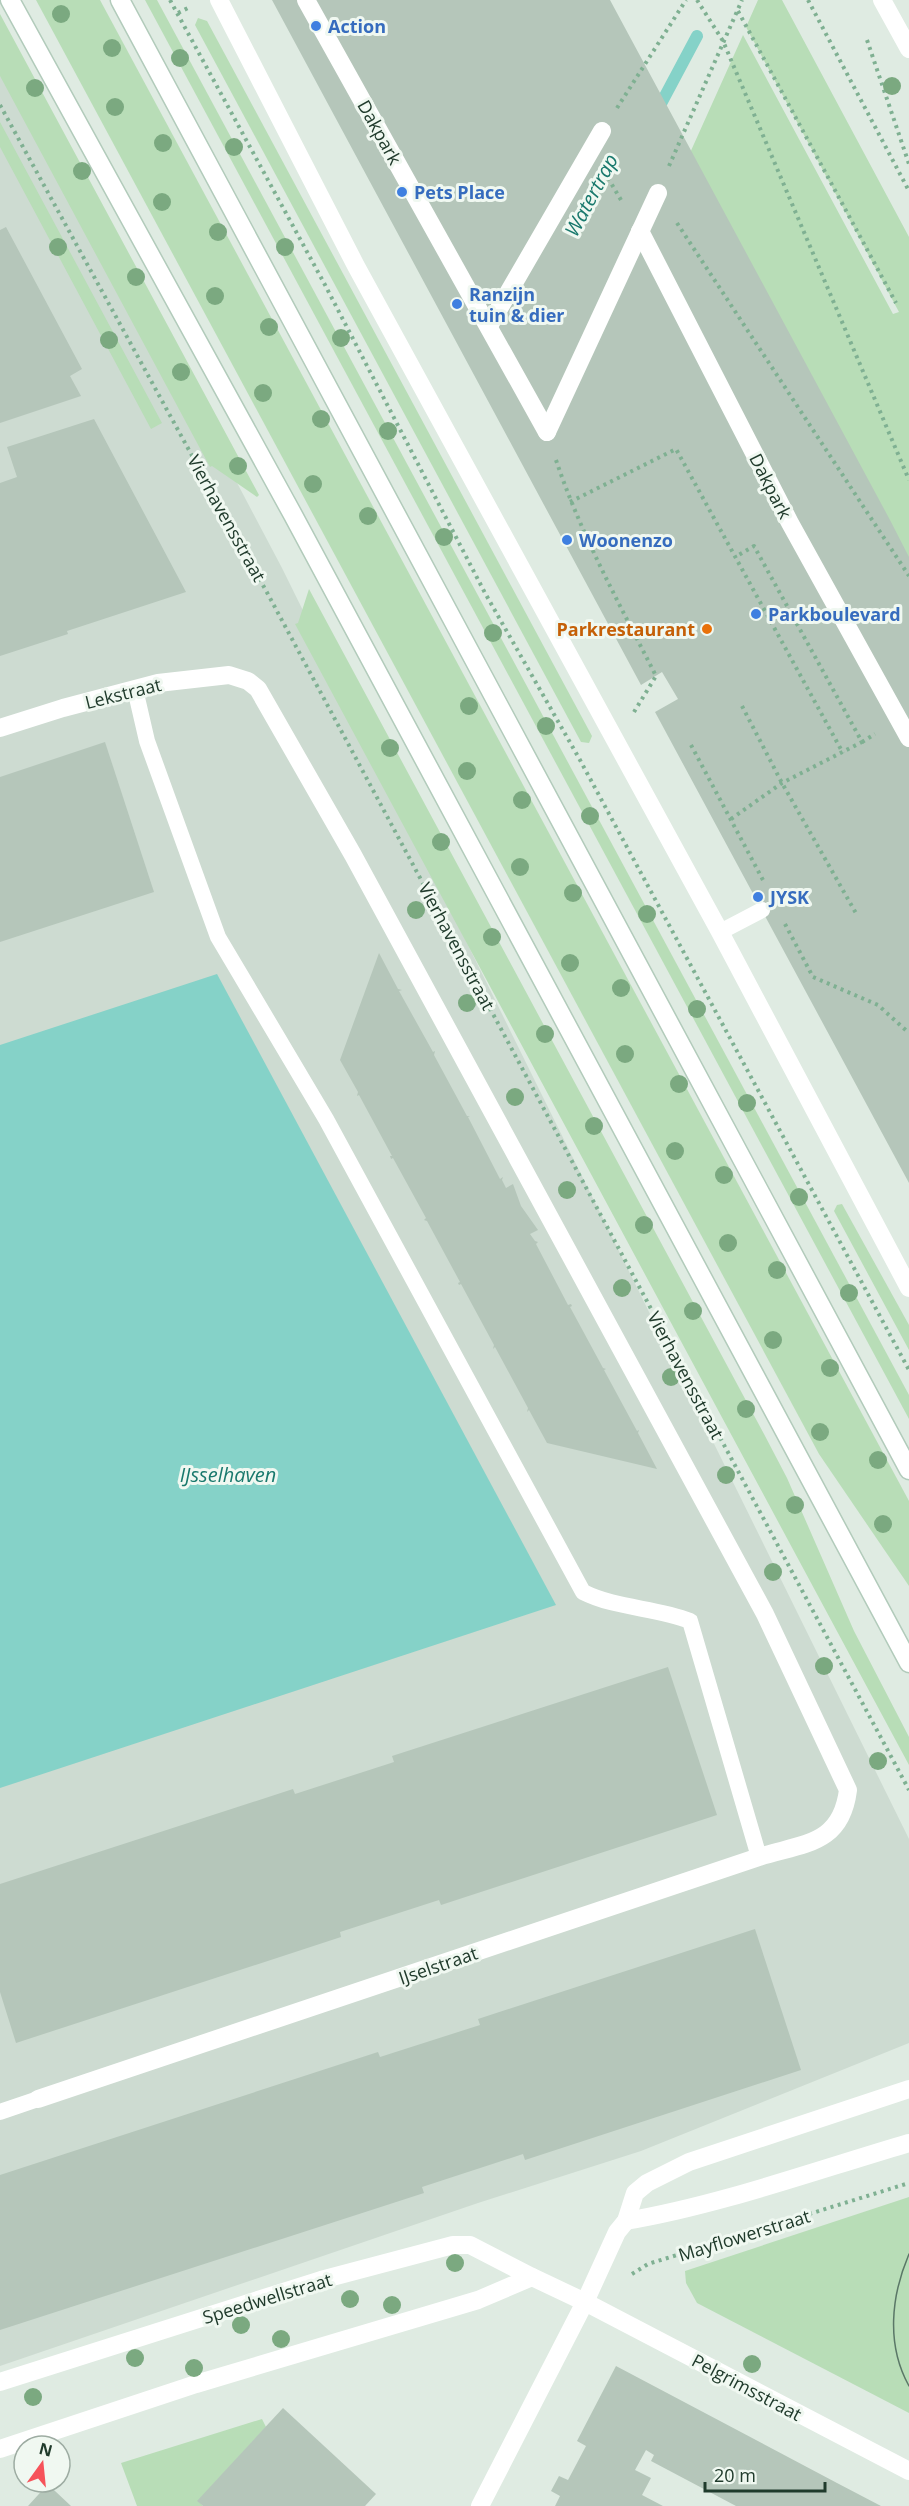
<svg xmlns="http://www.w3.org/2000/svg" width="909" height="2506" viewBox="0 0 909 2506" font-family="'Open Sans',sans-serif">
<rect width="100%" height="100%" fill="#dfebe2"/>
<!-- built -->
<path fill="#cddbd1" d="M0,34L282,568L909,1839V2043L641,2151L478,2203L0,2366Z"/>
<!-- green -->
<g fill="#b8ddb7">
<path d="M36,0H100L909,1501V1586L819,1454Z"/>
<path d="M145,0H157L909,1395V1419Z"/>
<path d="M758,0H782L909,237V681L667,204L743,35L893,314L899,312L746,27Z"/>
<path d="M0,14L259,495L257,497L212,466L210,467L0,76Z"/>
<path d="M198,18L207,21L592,736L589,743L581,742L195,25Z"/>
<path d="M0,122L162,423L151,429L0,147Z"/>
<path d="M309,589L764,1434L787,1478L854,1631L909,1737V1765L295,624L298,623Z"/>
<path d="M842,1204L909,1325V1350L834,1211L837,1205Z"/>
<path d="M909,2197V2413L697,2303L686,2283L685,2271Z"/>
<path d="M262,2419L266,2427L198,2501L203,2506H137L121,2463Z"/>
</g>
<!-- water -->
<path fill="#85d2c8" d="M217,974L556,1605L0,1788V1045Z"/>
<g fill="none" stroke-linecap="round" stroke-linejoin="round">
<!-- stream -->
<path stroke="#85d2c8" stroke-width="12" d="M656,113L697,36"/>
</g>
<!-- building -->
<g fill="#b5c6ba">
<path d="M272,0H610L890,520L909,557V1183L655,712L678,699L662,672L641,685Z"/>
<path d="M6,227L82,369L70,376L81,396L0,423V230Z"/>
<path d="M94,419L186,592L67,631L68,634L0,656V483L17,477L7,447Z"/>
<path d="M105,742L154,892L0,942V777Z"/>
<path d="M379,953L398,989L402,990L399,991L433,1052L435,1051L434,1055L467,1116H470L468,1117L500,1179L503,1177L502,1180L506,1188L513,1184L521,1206L538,1230L530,1234L535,1241L538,1242L536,1244L568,1305L571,1304L572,1306L570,1307L603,1368L606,1369L604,1370L637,1431L639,1430L638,1433L657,1469L547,1443L529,1410L527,1412L528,1408L495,1347L493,1349L494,1345L461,1284L459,1285L458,1283L460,1282L427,1221L424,1220L426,1218L393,1158L391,1159L390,1156H392L359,1095L357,1096L358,1092L340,1060Z"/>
<path d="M668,1667L717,1815L441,1905L439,1900L340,1932L341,1937L16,2043L0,1992V1884L293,1789L295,1794L391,1763L394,1762L392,1756Z"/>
<path d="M755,1929L801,2070L525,2160L523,2154L422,2187L424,2193L0,2330V2175L378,2052L380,2057L480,2025L478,2019Z"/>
<path d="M616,2366L837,2483L881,2506H736L651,2461L654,2455L646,2450L635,2470L651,2478L642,2495L663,2506H555L560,2496L551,2491L559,2476L568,2480L586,2446L577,2441Z"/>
<path d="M283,2408L376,2494L365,2506H203L197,2501Z"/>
<path d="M48,2484L55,2491L71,2506H28Z"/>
</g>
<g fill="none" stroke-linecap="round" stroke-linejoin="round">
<!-- secondary casing -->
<g stroke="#b2cbbb" stroke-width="21">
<g id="secondary">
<path d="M10,0L293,515L909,1663"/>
<path d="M120,0L909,1470"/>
</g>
</g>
<!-- path -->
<g stroke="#7fb092" stroke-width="4" stroke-dasharray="3 4.5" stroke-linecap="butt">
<path d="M170,0L324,283L485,593L580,760L909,1370"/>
<path d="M697,0L723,41L909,480"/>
<path d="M808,0L909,191"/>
<path d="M738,11L896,303"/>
<path d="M178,13L190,7"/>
<path d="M867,40L909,164"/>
<path d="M0,105L270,598L909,1790"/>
<path d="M617,108L686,0"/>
<path d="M669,166L742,0"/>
<path d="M608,178L621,200"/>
<path d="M677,223L909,576"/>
<path d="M556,460C581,535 620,605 656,676L634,712"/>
<path d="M570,502L676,449L843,753"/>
<path d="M742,706L782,783L857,915"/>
<path d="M862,742L875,734"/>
<path d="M691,745L764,882"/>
<path d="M731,819L782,783L862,742L754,546L737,556"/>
<path d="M785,924L813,977L878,1005L909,1033"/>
<path d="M632,2274L648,2264L909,2183"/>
</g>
<!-- lane -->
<g stroke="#fff" stroke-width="16">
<path d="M135,689L147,741L218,937L326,1119L583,1592C617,1609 655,1607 690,1621L759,1857"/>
<path d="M720,932L762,910"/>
<path d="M0,2112L38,2099"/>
</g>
<!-- street -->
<g stroke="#fff" stroke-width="18">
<path d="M219,0L356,266L720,932L909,1288"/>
<path d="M306,0L547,432"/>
<path d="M882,0L909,49"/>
<path d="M640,231L790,523L909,738"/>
<path d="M489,326L602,131"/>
<path d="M547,432L658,193"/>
<path d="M0,728L63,708L158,683L229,675L248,681L258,689L353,855L765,1614L848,1790C841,1845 804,1843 759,1857L38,2099"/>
<path d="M626,2221C720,2205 817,2170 909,2143"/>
<path d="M532,2277L585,2302L909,2471"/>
<path d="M0,2382L321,2280L453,2245H470L532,2277L478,2300L196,2384L0,2449"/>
<path d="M480,2506L585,2302L617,2232L626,2221L635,2193L647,2183L689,2162L909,2089"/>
</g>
<!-- secondary -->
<use href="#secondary" stroke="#fff" stroke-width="18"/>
<!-- tram -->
<path stroke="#5a7767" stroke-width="1.5" d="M909,2254C891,2296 886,2345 909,2386"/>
</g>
<!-- trees -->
<g fill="#7ba980">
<circle cx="61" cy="14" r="9"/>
<circle cx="112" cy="48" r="9"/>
<circle cx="180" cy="58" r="9"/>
<circle cx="892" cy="86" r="9"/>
<circle cx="35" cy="88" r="9"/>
<circle cx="115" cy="107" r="9"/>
<circle cx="163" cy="143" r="9"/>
<circle cx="234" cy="147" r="9"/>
<circle cx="82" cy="171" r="9"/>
<circle cx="162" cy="202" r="9"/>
<circle cx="218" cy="232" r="9"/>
<circle cx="58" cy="247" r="9"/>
<circle cx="285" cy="247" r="9"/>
<circle cx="136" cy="277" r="9"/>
<circle cx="215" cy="296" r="9"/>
<circle cx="269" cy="327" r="9"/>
<circle cx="341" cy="338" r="9"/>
<circle cx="109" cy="340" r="9"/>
<circle cx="181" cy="372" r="9"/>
<circle cx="263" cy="393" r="9"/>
<circle cx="321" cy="419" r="9"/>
<circle cx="388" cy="431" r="9"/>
<circle cx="238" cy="466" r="9"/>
<circle cx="313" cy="484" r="9"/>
<circle cx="368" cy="516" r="9"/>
<circle cx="444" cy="537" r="9"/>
<circle cx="493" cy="633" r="9"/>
<circle cx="469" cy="706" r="9"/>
<circle cx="546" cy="726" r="9"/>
<circle cx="390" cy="748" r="9"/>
<circle cx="467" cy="771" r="9"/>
<circle cx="522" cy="800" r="9"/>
<circle cx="590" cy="816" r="9"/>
<circle cx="441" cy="842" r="9"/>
<circle cx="520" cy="867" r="9"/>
<circle cx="573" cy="893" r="9"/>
<circle cx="416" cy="910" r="9"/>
<circle cx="647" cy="914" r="9"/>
<circle cx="492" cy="937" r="9"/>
<circle cx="570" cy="963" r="9"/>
<circle cx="621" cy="988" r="9"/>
<circle cx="467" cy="1003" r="9"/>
<circle cx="697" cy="1009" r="9"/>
<circle cx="545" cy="1034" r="9"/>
<circle cx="625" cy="1054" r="9"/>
<circle cx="679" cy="1084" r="9"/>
<circle cx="515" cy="1097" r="9"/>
<circle cx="747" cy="1103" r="9"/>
<circle cx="594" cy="1126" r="9"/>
<circle cx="675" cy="1151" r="9"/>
<circle cx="724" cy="1175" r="9"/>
<circle cx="567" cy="1190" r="9"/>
<circle cx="799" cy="1197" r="9"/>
<circle cx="644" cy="1225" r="9"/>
<circle cx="728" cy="1243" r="9"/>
<circle cx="777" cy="1270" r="9"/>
<circle cx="622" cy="1288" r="9"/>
<circle cx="849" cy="1293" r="9"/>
<circle cx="693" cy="1311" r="9"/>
<circle cx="773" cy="1340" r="9"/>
<circle cx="830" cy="1368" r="9"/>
<circle cx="671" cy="1377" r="9"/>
<circle cx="746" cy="1409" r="9"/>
<circle cx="820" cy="1432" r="9"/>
<circle cx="878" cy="1460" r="9"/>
<circle cx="726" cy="1475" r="9"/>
<circle cx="795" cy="1505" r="9"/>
<circle cx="883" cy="1524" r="9"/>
<circle cx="773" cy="1572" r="9"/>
<circle cx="824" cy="1666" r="9"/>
<circle cx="878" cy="1761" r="9"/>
<circle cx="455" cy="2263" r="9"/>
<circle cx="350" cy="2299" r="9"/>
<circle cx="392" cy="2305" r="9"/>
<circle cx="241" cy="2325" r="9"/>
<circle cx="281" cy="2339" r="9"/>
<circle cx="135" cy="2358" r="9"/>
<circle cx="752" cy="2364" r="9"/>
<circle cx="194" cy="2368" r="9"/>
<circle cx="33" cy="2397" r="9"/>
</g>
<!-- markers -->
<g fill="#3f7fe0" stroke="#f0f8f1" stroke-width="2">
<circle cx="316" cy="26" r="6"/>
<circle cx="402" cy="192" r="6"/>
<circle cx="457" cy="304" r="6"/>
<circle cx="567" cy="540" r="6"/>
<circle cx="756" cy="614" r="6"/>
<circle cx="758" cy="897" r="6"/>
</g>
<circle fill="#e8710a" stroke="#f0f8f1" stroke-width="2" cx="707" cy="629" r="6"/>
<g text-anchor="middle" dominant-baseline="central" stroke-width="6" stroke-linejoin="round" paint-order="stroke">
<!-- shop labels -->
<g font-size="18" font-weight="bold" fill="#366cbe" stroke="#f0f8f1" text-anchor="start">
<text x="328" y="26">Action</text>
<text x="414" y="192">Pets Place</text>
<text x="469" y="294">Ranzijn<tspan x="469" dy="21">tuin &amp; dier</tspan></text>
<text x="579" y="540">Woonenzo</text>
<text x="768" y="614">Parkboulevard</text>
<text x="770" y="897">JYSK</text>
</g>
<!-- street labels -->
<g font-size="18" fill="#203b2c" stroke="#f0f8f1">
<text transform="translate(380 132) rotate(61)">Dakpark</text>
<text transform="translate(771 486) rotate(63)">Dakpark</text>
<text transform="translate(227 518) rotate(61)">Vierhavensstraat</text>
<text transform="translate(123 693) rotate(-14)">Lekstraat</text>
<text transform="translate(457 946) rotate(62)">Vierhavensstraat</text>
<text transform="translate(686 1375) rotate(62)">Vierhavensstraat</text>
<text transform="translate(438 1965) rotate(-19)">IJselstraat</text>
<text transform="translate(744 2235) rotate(-17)">Mayflowerstraat</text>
<text transform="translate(267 2298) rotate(-17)">Speedwellstraat</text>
<text transform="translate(747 2387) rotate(28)">Pelgrimsstraat</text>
</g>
<!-- food labels -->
<g font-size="18" font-weight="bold" fill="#c56008" stroke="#f0f8f1" text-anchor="end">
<text x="695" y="629">Parkrestaurant</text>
</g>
<!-- water labels -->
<g font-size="20" font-style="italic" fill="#19796d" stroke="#f0f8f1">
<text transform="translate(591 195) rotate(-62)">Watertrap</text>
<text x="228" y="1474">IJsselhaven</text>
</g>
</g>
<!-- north arrow -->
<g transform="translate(42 2464) rotate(15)"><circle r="28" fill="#f0f8f1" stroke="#9daca2" stroke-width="1.5"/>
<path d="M0-4.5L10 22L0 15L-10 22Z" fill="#f6535a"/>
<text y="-9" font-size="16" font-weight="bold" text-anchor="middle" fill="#203b2c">N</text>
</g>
<!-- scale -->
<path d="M705 2482v9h120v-9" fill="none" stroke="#203b2c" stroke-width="3"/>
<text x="714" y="2482" font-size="18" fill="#203b2c" stroke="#f0f8f1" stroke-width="4.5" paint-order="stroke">20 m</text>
</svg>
